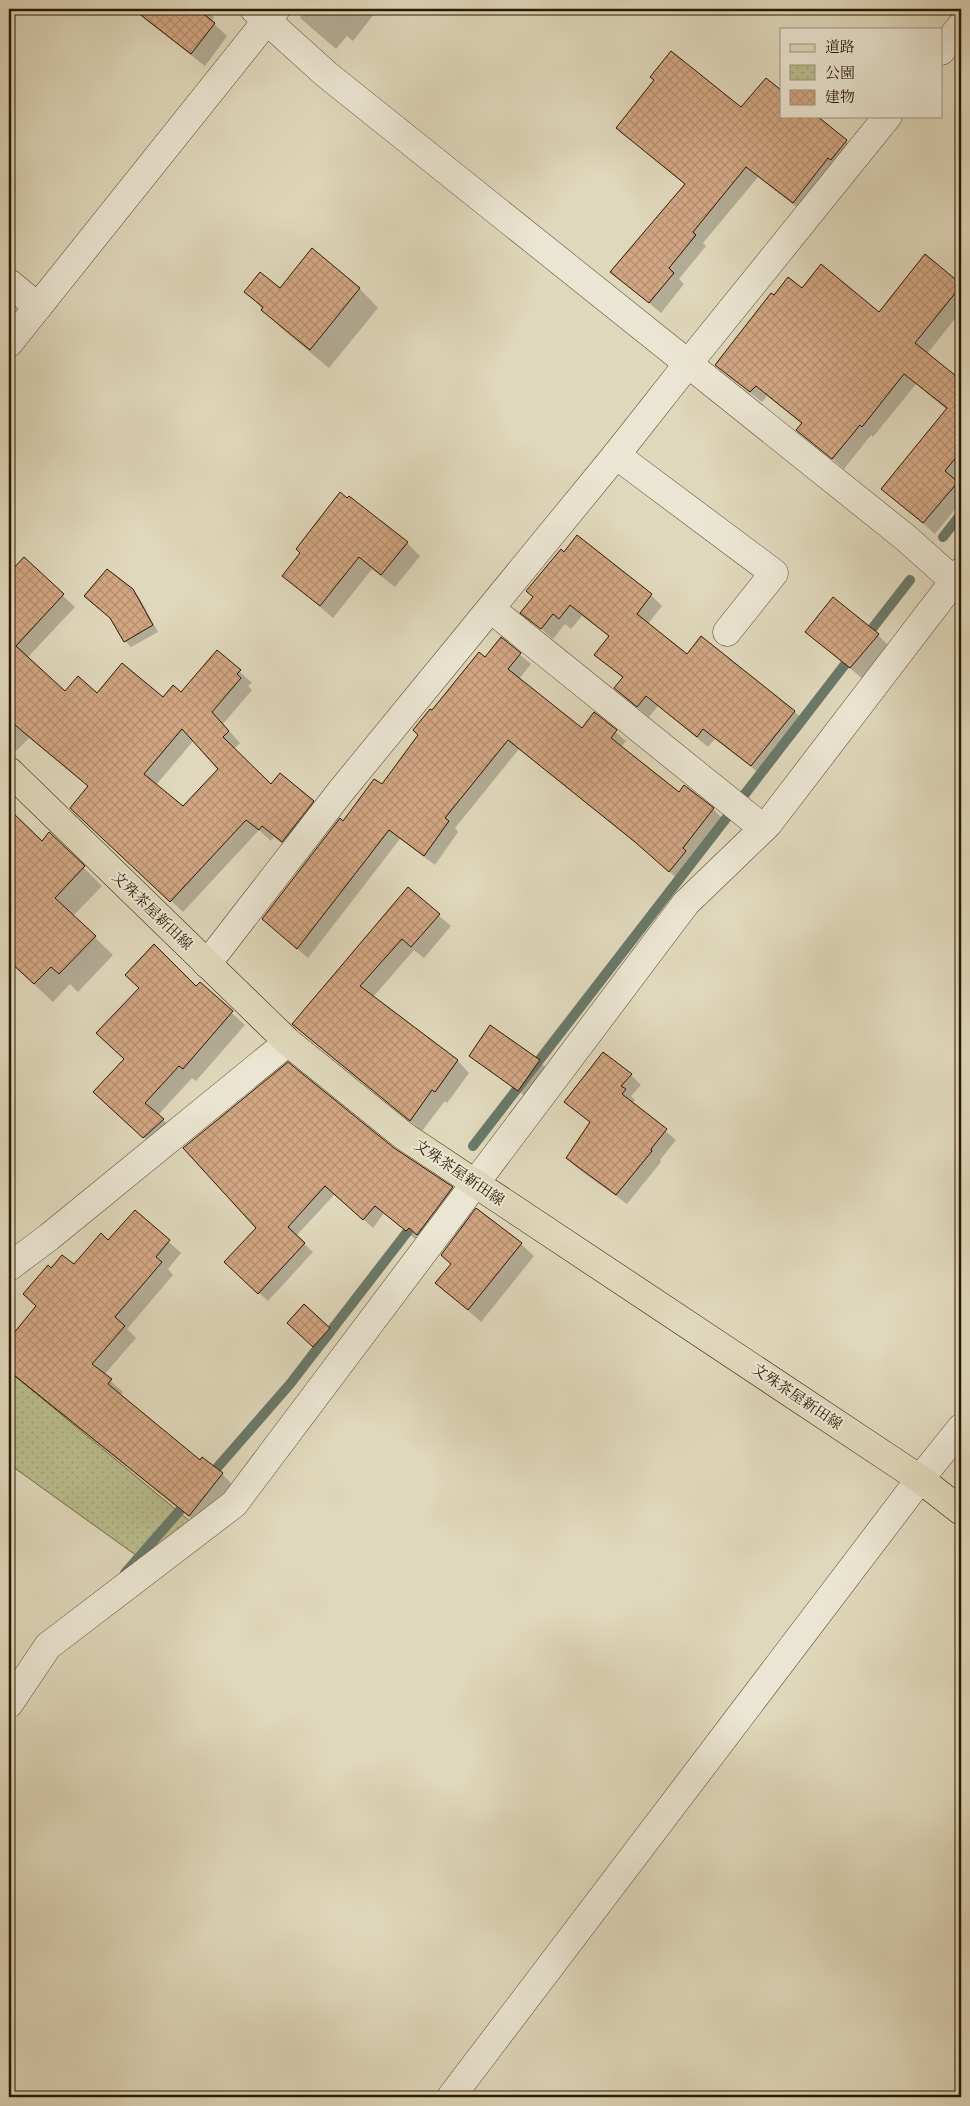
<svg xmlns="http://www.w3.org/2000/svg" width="970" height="2106" viewBox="0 0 970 2106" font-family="'IM FELL English','Noto Serif JP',serif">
<defs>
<pattern id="park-dots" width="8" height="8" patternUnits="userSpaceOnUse" patternTransform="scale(1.25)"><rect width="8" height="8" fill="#b9bc8c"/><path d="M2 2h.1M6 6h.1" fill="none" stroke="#9fa177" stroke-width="1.8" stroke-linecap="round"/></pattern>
<pattern id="building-cross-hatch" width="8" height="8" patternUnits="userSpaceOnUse" patternTransform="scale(1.25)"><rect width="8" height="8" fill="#d2a683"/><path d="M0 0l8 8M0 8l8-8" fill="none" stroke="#b48e6f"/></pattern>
</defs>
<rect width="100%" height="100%" fill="#e0d8bc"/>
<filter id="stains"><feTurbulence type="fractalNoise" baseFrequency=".004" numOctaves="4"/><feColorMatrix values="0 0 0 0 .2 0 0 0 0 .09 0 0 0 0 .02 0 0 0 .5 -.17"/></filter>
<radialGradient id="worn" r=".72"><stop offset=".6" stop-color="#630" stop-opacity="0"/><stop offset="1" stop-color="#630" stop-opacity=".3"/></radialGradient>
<!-- park -->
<path fill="url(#park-dots)" stroke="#726a46" d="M9,1371L192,1523L144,1561L9,1464Z"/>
<!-- shadow -->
<g fill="#0003" fill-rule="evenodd">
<path d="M134,9H206L214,17L211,21L227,36L205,66L147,21Z"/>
<path d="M307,9H378L353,41L347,36L336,49L300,18Z"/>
<path d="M766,80L781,92V116L846,141L857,151L804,213L758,177L703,243L706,246L679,279L684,284L661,313L612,272L686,185L617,127L742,109Z"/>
<path d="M312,250L360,289L378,308L329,368L281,328L246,292L280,290Z"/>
<path d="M925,256L961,285V311L927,354L961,381V475L956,482L961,487V502L935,534L883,489L947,410L916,384L873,437L871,435L844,469L798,430L802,424L767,396L762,402L728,376L717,365L774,297L802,290L879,314Z"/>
<path d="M578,537L651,595L662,606L648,624L687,656L702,638L795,712L806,723L763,776L715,739L708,747L658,706L649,717L627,699L616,688L623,678L596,655L610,637L582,616L571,629L565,624L553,639L522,612Z"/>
<path d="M407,543L420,556L395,587L372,569L333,618L284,576Z"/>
<path d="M24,559L75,607L27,658L65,693L163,699L182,694L217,651L252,683L248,686L252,690L223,724L240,743L234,749L271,786L313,801L325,813L294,853L274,837L271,841L259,830L183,912L83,820L89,787L29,738L16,751L9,744V575ZM194,740L220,769L183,808L156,785Z"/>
<path d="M132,590L139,597L158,632L131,647L125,641Z"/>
<path d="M807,632L878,635L890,647L864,680Z"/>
<path d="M501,639L531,664L519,679L582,729L594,714L626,741L621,747L679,794L713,809L723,819L693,859L696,862L680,881L647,852L519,749L455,828L458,832L435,865L400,839L308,958L263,919L343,823L382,786L419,735L432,712L485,658Z"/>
<path d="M14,816L42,843L50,834L102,886L73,916L113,955L78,992L70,984L53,1002L9,961V821Z"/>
<path d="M408,889L451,926L424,958L414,950L373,997L458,1061L469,1073L447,1103L445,1101L422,1131L305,1035L293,1024Z"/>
<path d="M200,984L245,1025L196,1081L192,1078L158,1115L176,1132L157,1149L107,1105Z"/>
<path d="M470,1056L539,1061L545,1067L525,1096Z"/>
<path d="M288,1064L393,1149L452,1188L460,1197L426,1242L418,1235L415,1239L384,1213L373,1228L335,1194L296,1236L313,1252L268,1301L234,1271L258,1228Z"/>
<path d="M631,1075L641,1085L631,1096L635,1100L632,1103L676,1140L660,1160L661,1162L627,1204L577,1168L567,1158L591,1123L566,1101Z"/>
<path d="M476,1210L521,1244L534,1256L481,1322L437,1283L452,1265L442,1255Z"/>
<path d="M135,1211L181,1253L168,1269L173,1275L127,1329L136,1338L104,1375L123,1392L120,1396L200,1461L222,1474L234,1486L201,1527L9,1372V1341L37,1306L51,1270L74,1266L108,1242Z"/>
<path d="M295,1329H329L335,1335L320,1352Z"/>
</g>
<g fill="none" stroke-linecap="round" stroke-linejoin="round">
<!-- stream -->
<g stroke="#6a7969" stroke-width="10">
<path d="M943,537L961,514"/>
<path d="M864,639L910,580"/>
<path d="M473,1146L853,654"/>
<path d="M209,1477L290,1384L418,1218"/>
<path d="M125,1573L189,1500"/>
</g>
</g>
<!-- building -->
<g fill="url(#building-cross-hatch)" stroke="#2b1700" fill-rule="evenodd">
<path d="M133,9H197L215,23L191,54Z"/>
<path d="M671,51L741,107L766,78L781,90V116H817L847,140L831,160L828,158L793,203L746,167L693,232L696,235L669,268L674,273L649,303L610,272L685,184L616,128L654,80L650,77Z"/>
<path d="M312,248L360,288L310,350L261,310L263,307L244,292L260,272L280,288Z"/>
<path d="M925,254L961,284V286L915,343L961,380V451L945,471L958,482L923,523L881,489L947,408L904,374L862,427L860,425L832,459L796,430L802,423L756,386L750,392L715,365L771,293L774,295L788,277L802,288L821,264L879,312Z"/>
<path d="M340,492L347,498L349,496L408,542L381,575L359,557L320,606L282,576L300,553L296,549Z"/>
<path d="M577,535L652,594L637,614L687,654L701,636L795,711L751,766L703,729L697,737L646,696L637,707L614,688L623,677L594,655L609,636L570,605L559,619L553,614L541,629L520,613L533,597L526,591L561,549L564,552Z"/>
<path d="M24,557L64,594L16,646L65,691L78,676L97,693L122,663L163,697L173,685L181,692L217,650L241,670L237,674L241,678L212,712L229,731L223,737L271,784L280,773L314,801L282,842L262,826L259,830L246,820L170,902L70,808L88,786L9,720V573ZM182,729L218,769L183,806L144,774Z"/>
<path d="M107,569L133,589L153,625L124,642L110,618L84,596Z"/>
<path d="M833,597L879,634L850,668L805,632Z"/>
<path d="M501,637L521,653L508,669L582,728L594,712L617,730L611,738L679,792L684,785L714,808L683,848L686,851L669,872L635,842L508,740L445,818L449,821L424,856L389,830L297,949L262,919L340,818L343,821L374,779L382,784L418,735L413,730L430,709L432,710L479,652L485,657Z"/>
<path d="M9,809L42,841L49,832L85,866L55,898L96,936L59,974L51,967L34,984L9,961Z"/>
<path d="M408,887L440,914L411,947L402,939L360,986L458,1060L435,1092L432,1090L410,1121L292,1024Z"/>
<path d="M154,944L196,986L200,982L233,1011L183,1069L179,1066L145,1103L164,1119L143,1138L93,1092L124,1059L96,1033L139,988L125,975Z"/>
<path d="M490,1025L540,1060L518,1091L469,1056Z"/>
<path d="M603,1052L632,1074L621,1086L626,1089L622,1094L667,1129L651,1149L652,1151L616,1195L566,1158L590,1122L564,1102Z"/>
<path d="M288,1062L394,1148L453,1187L417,1235L409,1228L406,1231L375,1206L363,1220L325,1186L288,1227L305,1243L258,1294L224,1262L256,1228L183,1148Z"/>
<path d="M476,1208L522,1243L468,1310L435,1283L451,1264L441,1255Z"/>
<path d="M135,1210L170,1240L156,1257L162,1262L115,1317L125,1326L92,1364L112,1379L108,1384L200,1460L202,1457L223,1473L189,1516L9,1371V1339L36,1306L23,1294L48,1265L51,1268L62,1255L74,1264L101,1233L108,1240Z"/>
<path d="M304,1304L330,1328L313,1347L287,1323Z"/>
</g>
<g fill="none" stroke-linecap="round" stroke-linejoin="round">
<!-- minor casing -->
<g stroke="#58472f" stroke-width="29">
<g id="minor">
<path d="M254,9L326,74L906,538L954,581L961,572"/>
<path d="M941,51L961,26"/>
<path d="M9,283L38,307"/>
<path d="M9,343L276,9"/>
<path d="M616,455L774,573L727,632"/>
<path d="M491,609L763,828"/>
<path d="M207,964L341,791L616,455L687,365L888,116"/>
<path d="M9,1267L49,1237L288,1042"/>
<path d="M9,1704L48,1646L234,1504L686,903L768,824L954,581"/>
<path d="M451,2097L920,1479L961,1428"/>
</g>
</g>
<!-- major casing -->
<g stroke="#2b1700" stroke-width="29">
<path id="major" d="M9,771L288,1042L404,1136L920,1479L961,1511"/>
</g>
<!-- minor -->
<use href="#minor" stroke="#ebe6d3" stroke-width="28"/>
<!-- major -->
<use href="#major" stroke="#e0d8bc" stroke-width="28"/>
</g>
<g text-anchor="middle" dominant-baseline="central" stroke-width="4" stroke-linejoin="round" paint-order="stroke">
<!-- street labels -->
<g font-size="15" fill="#2b1700" stroke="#ebe6d3">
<text transform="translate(152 911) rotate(44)">文殊茶屋新田線</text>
<text transform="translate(459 1173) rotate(34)">文殊茶屋新田線</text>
<text transform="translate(797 1397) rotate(34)">文殊茶屋新田線</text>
</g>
</g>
<!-- margin -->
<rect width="970" height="2106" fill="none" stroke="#e0d8bc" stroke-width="30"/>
<rect x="10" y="10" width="950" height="2086" fill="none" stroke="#2b1700" stroke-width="2.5"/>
<rect x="15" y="15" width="940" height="2076" fill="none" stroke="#2b1700"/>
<!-- legend -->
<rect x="780" y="28" width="162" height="90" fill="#ebe6d3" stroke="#9e937f"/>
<rect x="790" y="44" width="25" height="8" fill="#e0d8bc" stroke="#9e937f"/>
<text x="825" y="52" font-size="15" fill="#2b1700">道路</text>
<rect x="790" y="65" width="25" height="15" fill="url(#park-dots)" stroke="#9e937f"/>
<text x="825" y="78" font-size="15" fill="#2b1700">公園</text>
<rect x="790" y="90" width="25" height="15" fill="url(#building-cross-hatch)" stroke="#9e937f"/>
<text x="825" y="102" font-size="15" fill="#2b1700">建物</text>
<rect width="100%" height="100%" filter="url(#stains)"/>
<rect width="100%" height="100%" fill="url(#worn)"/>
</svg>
